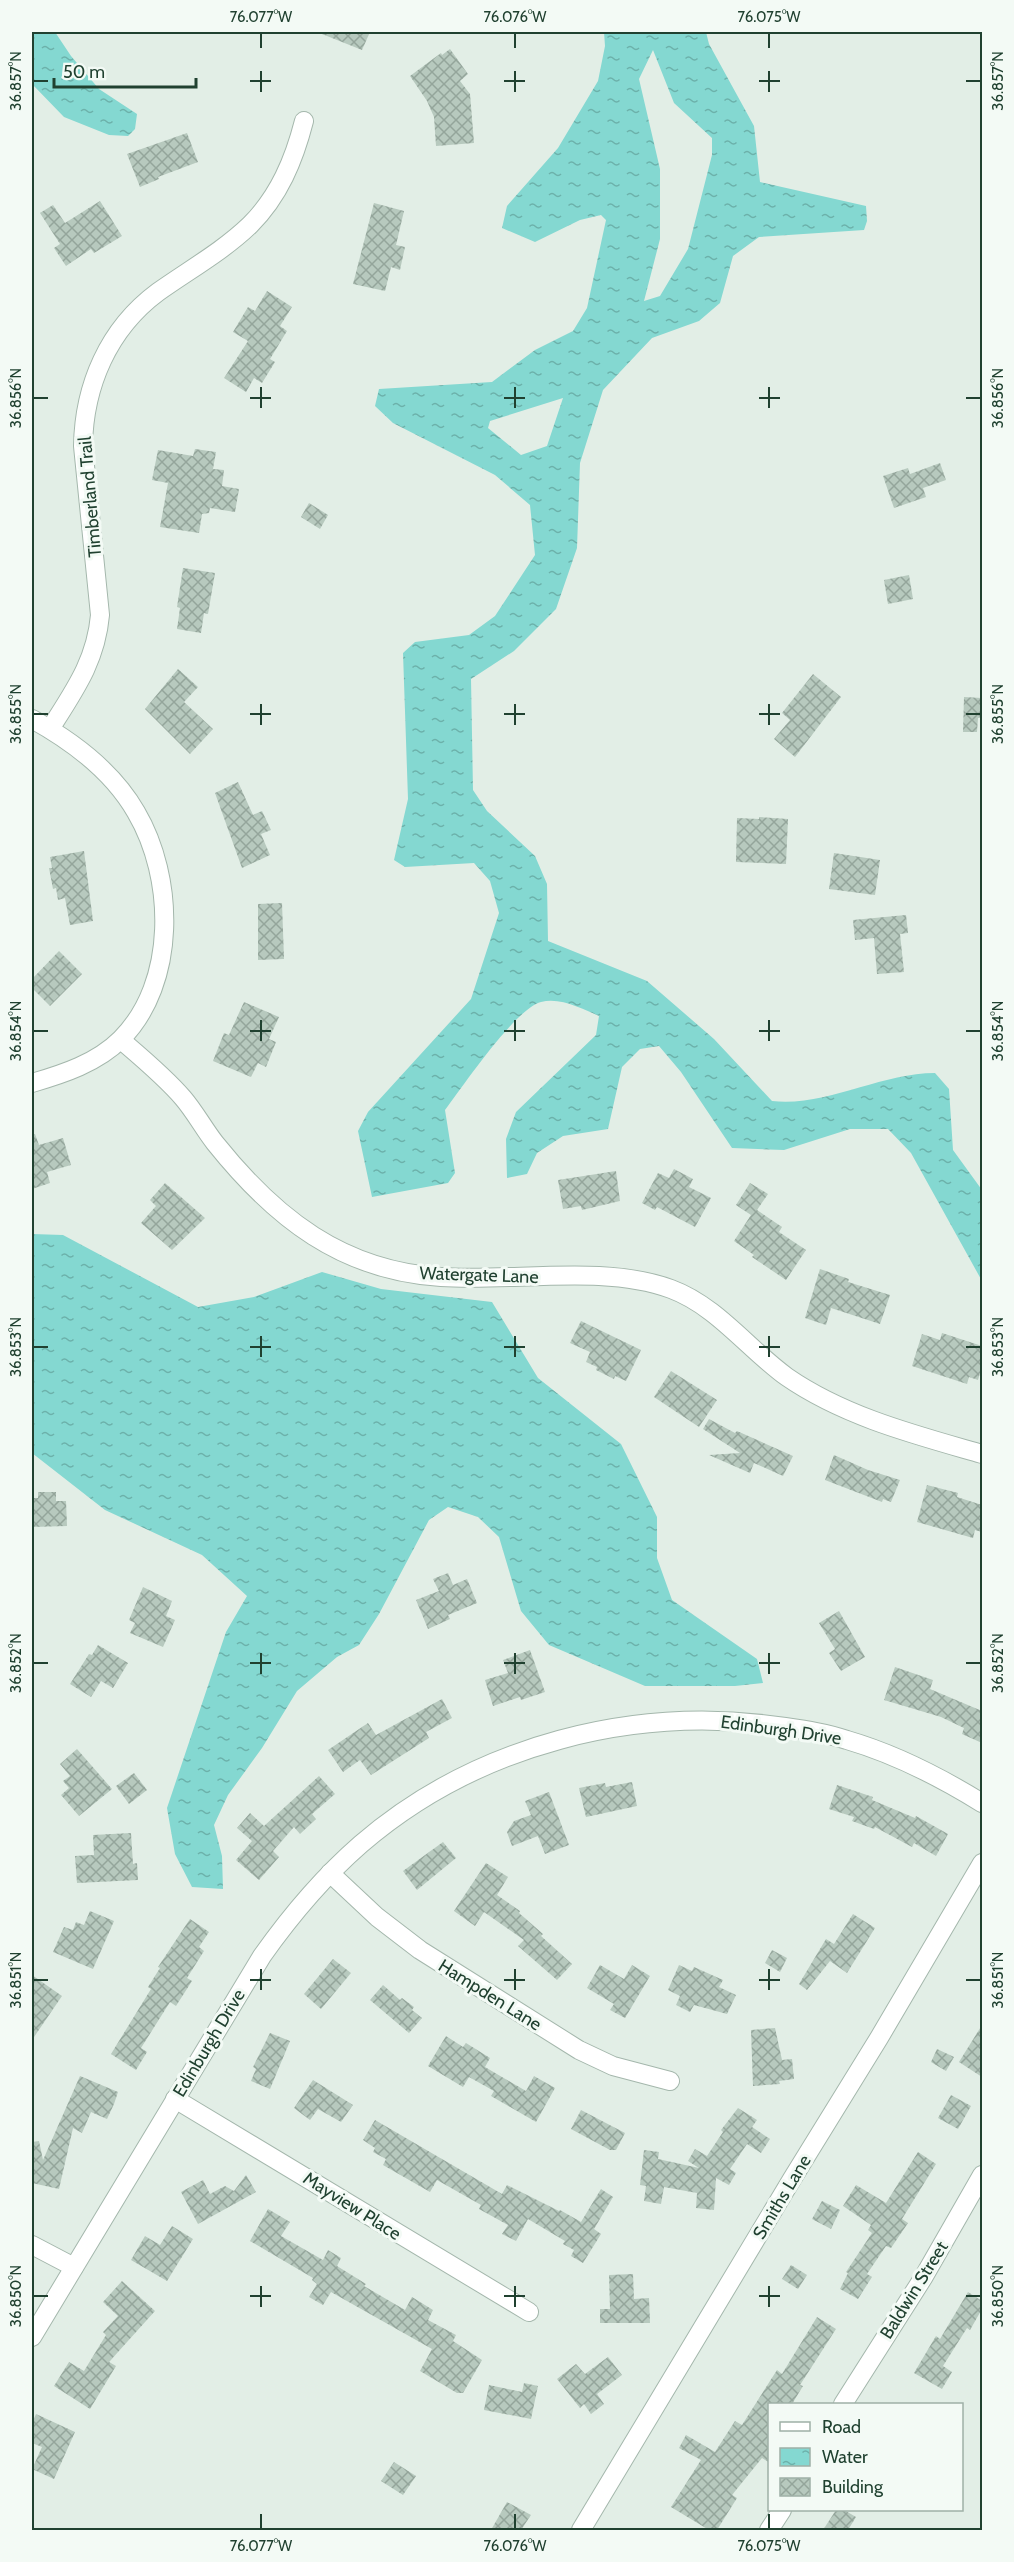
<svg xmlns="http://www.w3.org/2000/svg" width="1014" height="2562" viewBox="0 0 1014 2562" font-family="Cabin,sans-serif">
<defs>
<pattern id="water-ripples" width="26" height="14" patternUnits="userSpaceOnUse" patternTransform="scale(1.5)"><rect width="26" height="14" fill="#84d8d1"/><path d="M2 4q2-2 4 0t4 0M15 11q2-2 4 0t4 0" fill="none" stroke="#6cb1aa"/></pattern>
<pattern id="building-cross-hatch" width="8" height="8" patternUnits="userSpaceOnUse" patternTransform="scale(1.5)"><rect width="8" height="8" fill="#b7c9be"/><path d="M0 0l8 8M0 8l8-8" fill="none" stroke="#94a59b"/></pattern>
</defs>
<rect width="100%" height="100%" fill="#e2eee6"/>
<!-- water -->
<g fill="url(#water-ripples)" fill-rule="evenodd">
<path d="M32,32H55L71,56L99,89L137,114L135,129L128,136L109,135L64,117L32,84Z"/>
<path d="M604,32H706L709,44L754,126L760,182L866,206L867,221L864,230L759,237L733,256L720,303L699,321L652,338L603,390L580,463L577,548L556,609L514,651L471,679L473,790L487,811L535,856L547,884L548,941L647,981L714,1039L772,1101C827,1107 880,1073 935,1073L949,1089L953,1150L982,1190V1281L911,1153L888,1129H850L784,1150L732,1148L681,1072L659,1046L640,1049L622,1067L608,1129L563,1136L537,1153L527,1174L507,1178L506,1139L516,1112L596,1035L599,1016C582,1009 561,997 541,1002C515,1009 463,1086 445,1110L455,1173L448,1183L372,1197L358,1131L368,1112L471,999L499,913L490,881L474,863L405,867L394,860L408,799L403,653L415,642L469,635L495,616L535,555L530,505L495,475L393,423L375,406L379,389L492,382L535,350L573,331L587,308L606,220L601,215L580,220L535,242L502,228L507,206L558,148L598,81L605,46ZM653,50L674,103L712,138V155L688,249L660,296L644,301L660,239V169L639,79ZM563,398L547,446L521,455L488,428L490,421Z"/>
<path d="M32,1234L63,1235L198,1307L254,1297L322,1272L381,1289L492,1302L538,1378L621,1444L657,1517V1558L672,1600L757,1659L763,1683L735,1686H645L549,1645L521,1611L499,1537L478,1517L448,1507L429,1520L379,1614L359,1645L337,1657L297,1691L262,1748L228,1795L214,1825L222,1856L223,1889L192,1887L175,1854L167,1808L226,1632L247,1596L202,1555L105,1510L32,1453Z"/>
</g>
<!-- building -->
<g fill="url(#building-cross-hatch)">
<path d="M317,32H370L362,50Z"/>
<path d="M450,49L468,74L460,81L470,94L474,143L436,146L434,117L427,101L410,76L441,53L442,55Z"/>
<path d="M187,133L198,162L158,177L159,179L140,187L127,154Z"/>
<path d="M100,201L122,236L94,253L91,249L66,266L54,248L60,244L40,213L53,205L65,223Z"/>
<path d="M374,203L404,211L396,245L405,247L400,270L391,267L385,291L353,284Z"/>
<path d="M267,291L292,307L280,326L287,331L270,359L275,362L262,383L254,378L246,392L224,378L248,341L233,332L248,307L255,311Z"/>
<path d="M195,449L216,452L213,469L224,470L222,486L239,489L235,512L210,508L209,513L202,514L199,533L160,527L168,483L152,480L158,450L193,456Z"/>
<path d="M940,463L946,480L923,488L926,497L894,508L883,476L908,468L910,474Z"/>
<path d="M309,503L328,515L320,529L301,517Z"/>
<path d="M183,568L215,573L208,614L204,613L201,633L177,629L180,608L177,607Z"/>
<path d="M909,575L913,599L888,604L884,580Z"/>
<path d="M178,669L198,687L184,702L213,729L190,754L145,709Z"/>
<path d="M813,674L841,697L795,757L774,739L790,720L782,713Z"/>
<path d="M964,697L982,698L981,718H978L977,732H963Z"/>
<path d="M238,782L253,815L262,811L271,830L261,834L270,855L242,868L215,793Z"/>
<path d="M759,817L788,819L786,864L736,862L737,818L759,819Z"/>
<path d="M84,851L93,921L70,925L65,898L58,900L56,888L53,889L49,868H52L50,857Z"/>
<path d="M834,853L880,860L875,895L829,889Z"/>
<path d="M282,903L284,959L258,960V904Z"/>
<path d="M906,915L908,933L900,934L904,972L877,974L874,938L855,940L853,920Z"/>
<path d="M59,951L82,974L50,1006L32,988V979Z"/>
<path d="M244,1002L279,1017L269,1039L276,1042L266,1067L258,1063L251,1077L213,1061L224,1033L229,1035Z"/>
<path d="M32,1134H35L39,1145L63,1138L71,1165L47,1172L50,1183L32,1189Z"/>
<path d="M674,1169L693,1179L689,1187L711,1198L695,1227L657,1207L655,1210L642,1203L658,1173L669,1178Z"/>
<path d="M616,1171L620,1201L582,1210L581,1206L563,1209L558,1180Z"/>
<path d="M165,1183L205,1218L172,1250L141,1223L156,1206L150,1200Z"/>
<path d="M750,1183L768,1194L757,1210L782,1227L779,1232L806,1250L786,1280L752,1257L754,1255L734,1241L751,1215L736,1205Z"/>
<path d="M820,1269L849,1279L848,1282L890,1295L880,1324L831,1308L826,1325L805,1318Z"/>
<path d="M581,1321L641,1350L626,1381L615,1376L614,1379L596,1370L597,1367L586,1362L590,1352L570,1343Z"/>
<path d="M942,1333L982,1346V1366L978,1380L969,1377L967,1384L912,1366L922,1334L940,1340Z"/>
<path d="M671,1371L717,1400L699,1427L654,1397Z"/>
<path d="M709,1419L735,1433L737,1431L793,1456L783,1476L754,1463L750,1473L709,1455L740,1453L703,1429Z"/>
<path d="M834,1455L868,1470L900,1480L891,1502L883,1499L882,1502L825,1480Z"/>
<path d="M927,1485L958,1493L957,1497L982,1505V1532L975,1530L973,1538L917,1522Z"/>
<path d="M38,1492H56V1501H66L67,1526L32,1527V1498H38Z"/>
<path d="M448,1573L453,1585L467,1579L477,1603L448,1615L450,1619L428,1629L416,1600L439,1591L433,1579Z"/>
<path d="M143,1587L172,1601L166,1616L175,1620L163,1647L130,1633L135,1623L129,1620Z"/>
<path d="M839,1611L865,1657L841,1671L829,1653L835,1649L819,1623Z"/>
<path d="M98,1645L128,1663L113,1688L101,1681L91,1697L70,1684L89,1654L92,1655Z"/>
<path d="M530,1650L545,1692L521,1700L520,1697L493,1706L485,1680L508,1673L503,1660Z"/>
<path d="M895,1667L933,1680L930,1689L982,1711V1743L962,1734L964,1728L941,1717L884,1700Z"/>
<path d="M442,1699L452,1718L426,1732L429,1738L371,1775L360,1760L343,1772L328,1750L368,1723L376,1735Z"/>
<path d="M77,1749L112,1789L79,1816L61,1795L69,1788L63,1781L70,1776L60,1764Z"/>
<path d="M134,1773L147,1790L129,1804L116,1786Z"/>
<path d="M319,1776L335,1794L312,1814L316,1819L300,1834L294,1827L273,1851L279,1857L259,1880L236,1860L252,1841L237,1828L250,1813L264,1826Z"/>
<path d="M632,1782L637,1806L586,1817L579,1788L605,1783L606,1787Z"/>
<path d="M837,1785L873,1797L872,1800L915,1818L916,1816L948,1834L936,1856L914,1843L912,1847L875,1827L874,1829L852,1821L854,1817L829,1809Z"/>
<path d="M549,1792L569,1845L545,1854L538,1836L512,1846L507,1832L514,1821L531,1815L525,1801Z"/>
<path d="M131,1833L133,1864L137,1863L138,1880L77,1883L75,1856L94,1855L93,1835Z"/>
<path d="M443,1842L456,1858L417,1890L403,1871Z"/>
<path d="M486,1863L508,1877L497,1895L520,1911L519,1913L543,1934L541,1936L572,1964L557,1980L518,1946L524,1940L484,1912L475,1926L454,1911Z"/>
<path d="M90,1911L114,1921L93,1969L53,1952L64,1927L73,1930L76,1922L84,1925Z"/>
<path d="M853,1914L875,1928L847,1973L830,1961L807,1990L799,1984L826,1939L834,1944Z"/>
<path d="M190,1919L209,1932L199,1947L204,1951L187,1978L192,1981L176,2006L170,2002L141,2048L147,2052L136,2070L111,2054L151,1989L148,1987L160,1968L158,1967Z"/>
<path d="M772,1950L787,1958L780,1972L765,1963Z"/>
<path d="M333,1959L351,1973L321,2009L304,1994Z"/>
<path d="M600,1965L624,1979L632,1965L650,1976L625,2018L610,2010L614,2004L587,1988Z"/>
<path d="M679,1965L692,1971L694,1967L723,1980L719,1987L736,1995L727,2014L694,2005L690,2012L676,2005L680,1996L668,1990Z"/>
<path d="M32,1975L62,1996L32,2040Z"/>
<path d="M383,1985L400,2000L402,1998L414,2007L412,2010L422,2018L409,2033L370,2000Z"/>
<path d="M982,2025V2077L959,2062Z"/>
<path d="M775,2028L782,2060L792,2059L794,2079L779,2081L780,2084L753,2086L751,2030Z"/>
<path d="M270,2033L290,2041L270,2089L251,2081L256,2069L253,2067Z"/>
<path d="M446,2036L463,2047L466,2043L490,2058L485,2067L526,2091L534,2076L555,2088L536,2122L491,2096L494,2091L469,2077L463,2087L428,2066Z"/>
<path d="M937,2049L954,2057L946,2071L931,2062Z"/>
<path d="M80,2076L118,2092L114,2104L107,2119L91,2112L82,2133L73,2128L59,2189L32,2183V2142L39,2141L43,2160Z"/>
<path d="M313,2080L353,2105L341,2122L318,2109L310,2120L294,2108Z"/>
<path d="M951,2095L971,2106L958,2129L938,2118Z"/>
<path d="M738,2108L757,2120L752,2127L770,2139L761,2153L747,2144L730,2169L736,2173L729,2185L716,2178L714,2210L696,2208L697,2193L664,2187L661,2204L644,2201L646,2186L640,2185L644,2150L659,2152L658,2159L699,2168L688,2161L695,2149L707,2156L723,2132L721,2130Z"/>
<path d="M581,2110L625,2133L616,2150H610L571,2129Z"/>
<path d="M375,2120L502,2194L507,2185L559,2211L560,2210L581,2222L601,2189L613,2197L594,2229L601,2234L583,2263L571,2256L574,2250L563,2244L565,2241L528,2219L516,2241L502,2234L508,2225L479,2209L481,2205L437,2180L430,2192L383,2165L386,2159L373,2152L375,2148L363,2140Z"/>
<path d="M918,2152L936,2164L902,2219L908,2223L891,2248L886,2246L867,2274L872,2277L858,2299L840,2289L848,2273L846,2272L872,2233L868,2230L871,2225L843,2206L856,2185L886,2203Z"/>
<path d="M246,2175L256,2192L198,2224L181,2192L203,2180L210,2194L225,2186L234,2191Z"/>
<path d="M822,2201L840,2210L831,2229L812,2219Z"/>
<path d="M268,2209L290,2222L281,2236L323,2260L328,2250L341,2258L337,2266L366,2284L364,2286L405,2310L412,2297L433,2310L428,2320L456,2335L453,2341L482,2360L463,2393H457L420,2371L432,2349L331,2292L323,2305L309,2297L317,2284L312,2280L313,2278L250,2241Z"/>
<path d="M172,2226L193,2239L167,2281L131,2260L145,2236L160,2245Z"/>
<path d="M791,2265L807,2275L798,2289L782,2279Z"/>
<path d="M633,2274L634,2299L649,2298L650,2323H600V2309H610L609,2275Z"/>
<path d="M122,2281L155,2311L109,2362L116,2366L90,2409L54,2386L69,2362L84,2371L106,2335L103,2332L118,2316L103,2302Z"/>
<path d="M968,2292L982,2301V2309L970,2330L967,2328L943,2366L952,2372L942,2389L914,2373L936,2336L940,2339Z"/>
<path d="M817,2317L836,2329L800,2385L803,2386L792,2404H770V2463L762,2458L732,2495L737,2498L717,2530H709L671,2507L701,2460L679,2448L686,2435L715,2452L735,2421L742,2425L777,2370L782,2374Z"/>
<path d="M608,2357L622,2375L597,2394L604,2404L591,2414L584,2404L580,2408L557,2379L576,2364L585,2374Z"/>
<path d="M524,2383L538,2386L531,2419L484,2410L489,2385L522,2392Z"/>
<path d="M36,2414L75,2432L54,2479L32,2469L42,2447L32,2443V2423Z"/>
<path d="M394,2462L416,2476L403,2495L381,2481Z"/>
<path d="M507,2502L531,2515L521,2530H491Z"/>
<path d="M836,2510H844L856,2517L848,2530H823Z"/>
</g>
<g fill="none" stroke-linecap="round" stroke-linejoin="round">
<!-- street casing -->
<g stroke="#a4b7ac" stroke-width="20">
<g id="street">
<path d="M32,719C72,741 113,772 136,812C175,878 177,983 121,1039C97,1063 63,1074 32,1083"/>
<path d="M50,729C74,691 96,661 100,615L83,446C84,386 108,329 158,292C189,270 223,251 250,225C279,196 294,160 304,121"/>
<path d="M121,1040C142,1058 165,1077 183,1098C195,1112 204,1129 215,1143C275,1218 342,1271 441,1277C513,1282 604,1264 671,1289C717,1306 748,1349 787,1377C845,1417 916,1435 982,1454"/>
<path d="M330,1873L377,1917L420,1950L579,2050L613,2066L670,2081"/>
<path d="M175,2099L529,2312"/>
<path d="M32,2245L74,2267"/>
<path d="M32,2337L262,1956C291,1915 322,1878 361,1844C476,1745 635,1704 785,1727C806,1730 827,1733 847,1740C895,1754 940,1777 982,1803"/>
<path d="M843,2404L923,2278L982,2175"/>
<path d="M581,2530L792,2179L879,2038L982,1863"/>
<path d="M769,2530L782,2510"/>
</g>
</g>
<!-- street -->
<use href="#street" stroke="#fff" stroke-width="18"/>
</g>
<!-- ticks -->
<path fill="none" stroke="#204130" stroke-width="2" d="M261,33V48M515,33V48M769,33V48M261,71V92M515,71V92M769,71V92M33,81H48M250,81H271M504,81H525M759,81H780M966,81H981M261,387V408M515,387V408M769,387V408M33,398H48M250,398H271M504,398H525M759,398H780M966,398H981M261,704V725M515,704V725M769,704V725M33,714H48M250,714H271M504,714H525M759,714H780M966,714H981M261,1020V1041M515,1020V1041M769,1020V1041M33,1031H48M250,1031H271M504,1031H525M759,1031H780M966,1031H981M261,1336V1357M515,1336V1357M769,1336V1357M33,1347H48M250,1347H271M504,1347H525M759,1347H780M966,1347H981M261,1653V1674M515,1653V1674M769,1653V1674M33,1663H48M250,1663H271M504,1663H525M759,1663H780M966,1663H981M261,1969V1990M515,1969V1990M769,1969V1990M33,1980H48M250,1980H271M504,1980H525M759,1980H780M966,1980H981M261,2286V2307M515,2286V2307M769,2286V2307M33,2296H48M250,2296H271M504,2296H525M759,2296H780M966,2296H981M261,2514V2529M515,2514V2529M769,2514V2529"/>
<g text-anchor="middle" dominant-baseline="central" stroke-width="6" stroke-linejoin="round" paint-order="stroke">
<!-- street labels -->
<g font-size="18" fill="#204130" stroke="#f3faf5">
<text transform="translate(90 497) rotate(-95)">Timberland Trail</text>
<text transform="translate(479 1275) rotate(2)">Watergate Lane</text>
<text transform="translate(781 1730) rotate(8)">Edinburgh Drive</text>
<text transform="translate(490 1995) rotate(32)">Hampden Lane</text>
<text transform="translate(209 2043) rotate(-59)">Edinburgh Drive</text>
<text transform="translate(782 2197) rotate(-59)">Smiths Lane</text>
<text transform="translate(352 2206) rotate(32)">Mayview Place</text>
<text transform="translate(914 2290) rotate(-58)">Baldwin Street</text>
</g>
</g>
<!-- border -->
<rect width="1014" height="2562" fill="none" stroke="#f3faf5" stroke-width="66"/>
<!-- legend -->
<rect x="768" y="2403" width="195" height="108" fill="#f3faf5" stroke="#9fb0a6" stroke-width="1.5"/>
<rect x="780" y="2422" width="30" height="9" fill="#ffffff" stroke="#9fb0a6" stroke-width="1.5"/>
<text x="822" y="2433" font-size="18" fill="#204130">Road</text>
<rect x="780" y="2448" width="30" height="18" fill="url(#water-ripples)" stroke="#9fb0a6" stroke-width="1.5"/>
<text x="822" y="2463" font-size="18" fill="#204130">Water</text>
<rect x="780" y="2478" width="30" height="18" fill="url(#building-cross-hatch)" stroke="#9fb0a6" stroke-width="1.5"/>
<text x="822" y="2493" font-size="18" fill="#204130">Building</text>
<!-- scale -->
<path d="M54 78v9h142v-9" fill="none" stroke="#204130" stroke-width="3"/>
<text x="63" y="78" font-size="18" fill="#204130" stroke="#f3faf5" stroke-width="4.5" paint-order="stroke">50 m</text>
<rect x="33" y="33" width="948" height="2496" fill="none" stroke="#204130" stroke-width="2"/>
<g font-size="15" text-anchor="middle" fill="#204130">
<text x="261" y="22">76.077°W</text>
<text x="515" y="22">76.076°W</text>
<text x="769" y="22">76.075°W</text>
<text transform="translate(16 81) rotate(-90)" y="5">36.857°N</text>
<text transform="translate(998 81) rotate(-90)" y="5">36.857°N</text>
<text transform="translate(16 398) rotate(-90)" y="5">36.856°N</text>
<text transform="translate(998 398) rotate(-90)" y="5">36.856°N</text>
<text transform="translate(16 714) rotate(-90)" y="5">36.855°N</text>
<text transform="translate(998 714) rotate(-90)" y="5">36.855°N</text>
<text transform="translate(16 1031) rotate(-90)" y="5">36.854°N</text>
<text transform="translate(998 1031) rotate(-90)" y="5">36.854°N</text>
<text transform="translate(16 1347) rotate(-90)" y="5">36.853°N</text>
<text transform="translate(998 1347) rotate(-90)" y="5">36.853°N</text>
<text transform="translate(16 1663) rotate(-90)" y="5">36.852°N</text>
<text transform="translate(998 1663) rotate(-90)" y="5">36.852°N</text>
<text transform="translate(16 1980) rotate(-90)" y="5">36.851°N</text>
<text transform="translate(998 1980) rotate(-90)" y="5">36.851°N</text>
<text transform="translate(16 2296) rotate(-90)" y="5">36.850°N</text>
<text transform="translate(998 2296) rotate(-90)" y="5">36.850°N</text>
<text x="261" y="2551">76.077°W</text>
<text x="515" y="2551">76.076°W</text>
<text x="769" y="2551">76.075°W</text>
</g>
</svg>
